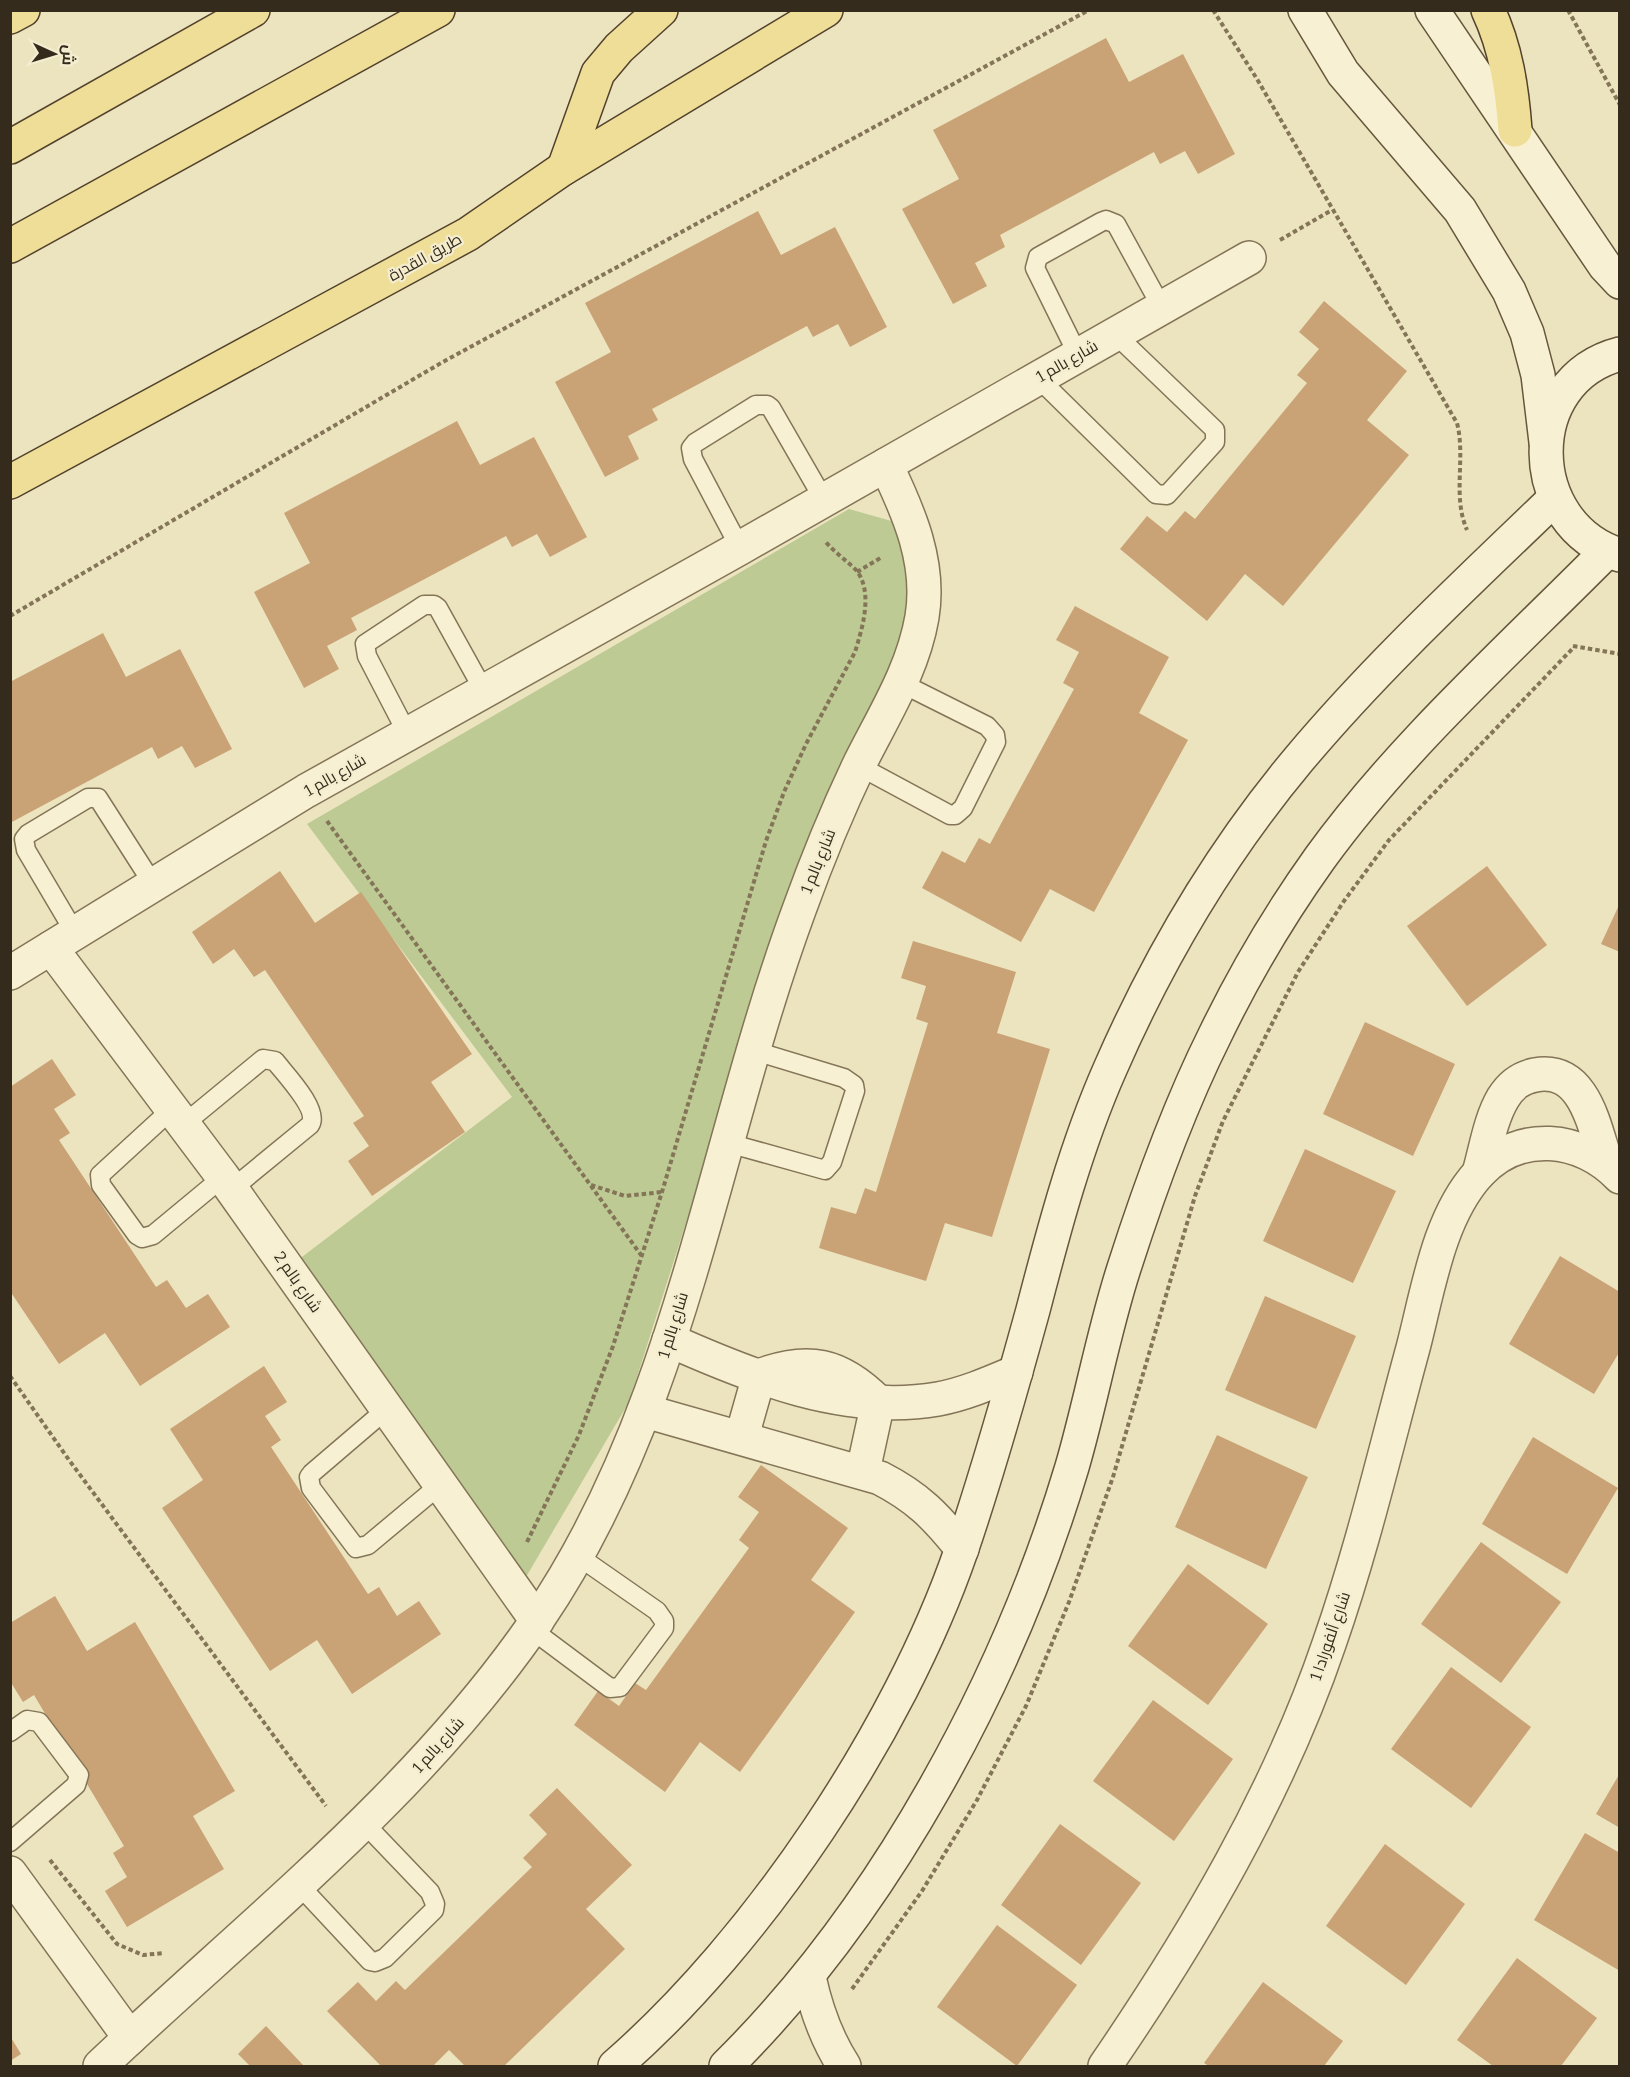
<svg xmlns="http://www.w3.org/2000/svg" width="1630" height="2077" viewBox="0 0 1630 2077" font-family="Bitter,Cairo,serif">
<rect width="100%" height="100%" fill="#ece4bf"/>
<!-- green -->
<path fill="#bdca94" d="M849,509L902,524L913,586L899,656L794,883L629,1402L526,1577L298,1260L512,1097L307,824Z"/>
<!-- building -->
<g fill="#c9a276">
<path d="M1106,38L1129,82L1183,54L1235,154L1198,174L1185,151L1160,164L1154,152L1000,235L1005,247L975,263L987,286L953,304L902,209L959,179L933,130Z"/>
<path d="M758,211L781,255L835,227L887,327L850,347L838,324L813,337L807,326L652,409L658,420L628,436L639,459L605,477L555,382L611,352L585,303Z"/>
<path d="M1324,301L1407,371L1367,420L1409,455L1283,606L1245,574L1207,621L1120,549L1147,516L1167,532L1185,511L1195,519L1307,383L1297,375L1319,349L1299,332Z"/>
<path d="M457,421L480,465L534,437L587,537L550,557L537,534L512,547L506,536L351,618L357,630L327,646L339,669L304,688L254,592L310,563L284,513Z"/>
<path d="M1075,606L1169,657L1139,713L1188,740L1094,912L1050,889L1021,942L922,888L942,851L965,863L979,838L990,844L1074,689L1063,683L1079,652L1056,640Z"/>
<path d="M103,633L126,677L180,649L232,749L195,768L182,746L158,759L152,747L10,823V682Z"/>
<path d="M1487,866L1547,945L1467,1006L1407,926Z"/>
<path d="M280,871L315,923L361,892L472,1054L431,1082L465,1132L372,1196L348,1161L369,1146L353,1123L364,1116L265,970L254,977L234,949L213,964L192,932Z"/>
<path d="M1620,903V952L1601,944Z"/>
<path d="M913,941L1016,972L997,1033L1050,1049L992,1237L945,1223L926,1281L819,1248L831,1207L856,1214L865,1188L876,1192L928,1023L916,1019L926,986L901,978Z"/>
<path d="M1365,1022L1455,1064L1413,1156L1323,1114Z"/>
<path d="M52,1059L76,1095L54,1109L70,1133L59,1140L156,1287L167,1280L186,1308L208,1294L230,1327L140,1386L105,1333L59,1364L10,1291V1087Z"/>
<path d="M1305,1149L1396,1191L1353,1283L1263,1241Z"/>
<path d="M1560,1256L1620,1292V1351L1594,1394L1509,1344Z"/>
<path d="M1265,1296L1356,1336L1316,1429L1225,1390Z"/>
<path d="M264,1366L287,1402L265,1416L281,1440L271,1447L368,1594L379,1587L397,1616L419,1601L441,1634L352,1694L317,1640L270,1671L162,1508L203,1480L170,1429Z"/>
<path d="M1217,1435L1308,1477L1266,1569L1175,1527Z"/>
<path d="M1533,1437L1618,1488L1567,1574L1482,1524Z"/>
<path d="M761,1465L848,1528L811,1580L855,1612L740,1772L700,1742L665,1792L574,1725L598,1691L619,1706L635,1683L646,1690L749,1548L739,1540L759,1512L738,1497Z"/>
<path d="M1481,1542L1561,1602L1501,1683L1421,1624Z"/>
<path d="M1188,1564L1268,1624L1208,1705L1128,1646Z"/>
<path d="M55,1596L87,1651L135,1622L235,1791L193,1816L224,1869L127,1927L105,1891L127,1877L113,1853L124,1846L34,1695L23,1702L10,1681V1623Z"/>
<path d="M1451,1667L1531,1727L1471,1808L1391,1749Z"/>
<path d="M1153,1700L1233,1759L1174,1841L1093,1781Z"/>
<path d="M1620,1773V1828L1596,1814Z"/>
<path d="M557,1788L632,1865L586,1909L625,1949L504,2066H465L449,2050L433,2066H381L327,2011L358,1982L376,2001L396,1981L405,1990L532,1867L523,1858L547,1834L529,1815Z"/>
<path d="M1060,1824L1141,1883L1081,1965L1001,1905Z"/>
<path d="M1585,1833L1620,1853V1971L1534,1920Z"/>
<path d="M1385,1844L1465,1904L1406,1985L1326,1926Z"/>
<path d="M997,1925L1077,1985L1017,2066L937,2007Z"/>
<path d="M1517,1958L1597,2018L1561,2066H1493L1457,2040Z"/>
<path d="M1263,1982L1343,2041L1324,2066H1209L1204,2063Z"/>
<path d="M266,2026L304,2066H250L238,2054Z"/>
<path d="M10,2036L21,2054L10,2061Z"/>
</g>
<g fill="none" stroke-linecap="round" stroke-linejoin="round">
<!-- lane casing -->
<g stroke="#847558" stroke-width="21">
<g id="lane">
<path d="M1078,355L1035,268L1038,257L1101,222L1106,220L1116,224L1162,308"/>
<path d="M1038,378L1156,494L1167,495L1215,442V430L1114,333"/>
<path d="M740,548L693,459L691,448L695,443L756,405H767L771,408L824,500"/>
<path d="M407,733L367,656L365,644L424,605H434L438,608L484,691"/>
<path d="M859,766L950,815H955L963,808L996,742L995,735L987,726L901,683"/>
<path d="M75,933L26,850L24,839L28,834L88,798H98L153,884"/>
<path d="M172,1109L100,1175L101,1185L137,1235L142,1238L153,1235L223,1177"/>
<path d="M184,1124L263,1059L275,1061C285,1074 320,1110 310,1125L232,1189"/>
<path d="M728,1143L825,1170L832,1162L855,1091L854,1085L844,1078L755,1051"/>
<path d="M388,1408L312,1473L309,1477L311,1488L356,1548L368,1545L441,1484"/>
<path d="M531,1629L610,1688L620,1687L623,1683L664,1628V1621L657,1611L578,1556"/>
<path d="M10,1732L27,1720L39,1722L79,1775L76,1785L10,1842"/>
<path d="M299,1885L370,1961L375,1962L385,1958L434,1910L435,1904L430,1892L363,1822"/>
</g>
</g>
<!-- street casing -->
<g stroke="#847558" stroke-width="36">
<g id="street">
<path d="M51,948L223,1177L537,1621"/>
<path d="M10,973L306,791L740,548L1249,258"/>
<path d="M1479,1173C1486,1149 1490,1120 1503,1098C1511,1085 1520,1078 1535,1075C1585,1066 1594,1127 1606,1162"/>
<path d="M669,1340C752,1377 845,1415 938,1399C965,1394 990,1383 1016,1372"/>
<path d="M645,1411L880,1478C917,1497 936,1516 962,1549"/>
<path d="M742,1436L759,1376C808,1357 840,1364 878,1402"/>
<path d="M863,1471L878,1402"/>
<path d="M10,1873L130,2038"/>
<path d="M809,1977C816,2010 826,2038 844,2066"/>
<path d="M100,2066C251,1923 419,1793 538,1619C682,1408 712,1146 799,910C817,860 837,811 860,763C884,715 913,670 922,617C931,563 909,513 886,465"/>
<path d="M1105,2066C1194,1936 1278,1794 1329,1644C1363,1547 1386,1447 1413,1348C1428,1291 1438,1218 1479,1173C1519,1130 1581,1136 1620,1177"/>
</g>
</g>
<!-- secondary casing -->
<g stroke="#66563c" stroke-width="36">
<g id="secondary">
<path d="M1305,10L1343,73L1460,210L1509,291L1527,333L1538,375L1546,442"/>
<path d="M1432,10L1605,266L1620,282"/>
<path d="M1620,354C1520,380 1523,525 1620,555"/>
<path d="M615,2066C758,1942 899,1731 961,1551C988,1472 1011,1390 1033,1310C1054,1229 1076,1146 1110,1069C1158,959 1222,851 1299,759C1377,666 1467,583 1554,499"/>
<path d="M726,2066C885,1909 1008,1681 1072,1467C1091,1402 1103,1333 1124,1268C1149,1190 1178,1109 1215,1035C1245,973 1280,914 1320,858C1402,745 1509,650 1607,551"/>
</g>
</g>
<!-- primary casing -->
<g stroke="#52422d" stroke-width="36">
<g id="primary">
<path d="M1488,10C1506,48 1512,89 1515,130"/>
<path d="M10,17L23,10"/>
<path d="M10,147L253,10"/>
<path d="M564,168L598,73L619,48L661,10"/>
<path d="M10,246L438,10"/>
<path d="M10,482L468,234L564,168L826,10"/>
</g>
</g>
<!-- path -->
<g stroke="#847558" stroke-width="4" stroke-dasharray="4.5 3" stroke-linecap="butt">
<path d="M1213,10L1257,79L1457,423C1466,458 1452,496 1467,530"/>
<path d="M1568,10L1620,105"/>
<path d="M1280,240L1332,210"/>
<path d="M857,572L882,557"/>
<path d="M10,616L441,363L1089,10"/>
<path d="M1573,646L1620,654"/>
<path d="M327,821L641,1255"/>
<path d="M591,1185L625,1196L662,1192"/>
<path d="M10,1376L69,1460L326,1806"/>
<path d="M527,1542L579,1435L613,1346L662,1192L766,841L784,792L806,744L855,652C862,629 874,592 856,570C846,560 834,552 825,541"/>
<path d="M50,1860L117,1944L143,1955L164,1953"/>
<path d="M852,1989L922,1891L977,1800L1026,1706L1069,1602L1113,1477L1195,1196L1223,1121L1298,972L1344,901L1389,840L1574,647"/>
</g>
<!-- lane -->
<use href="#lane" stroke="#f7f0d2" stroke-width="18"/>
<!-- street -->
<use href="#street" stroke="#f7f0d2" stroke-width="33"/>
<!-- secondary -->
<use href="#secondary" stroke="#f7f0d2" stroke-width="33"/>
<!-- primary -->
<use href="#primary" stroke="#efde97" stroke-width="33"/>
</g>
<g text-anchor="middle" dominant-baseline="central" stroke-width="4.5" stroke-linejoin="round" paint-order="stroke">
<!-- street labels -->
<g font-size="16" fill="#342b1c" stroke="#f4edcf">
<text transform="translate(425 257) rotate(-29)">طريق القدرة</text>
<text transform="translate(1067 361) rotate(-30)">شارع بالم 1</text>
<text transform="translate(335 775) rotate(-30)">شارع بالم 1</text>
<text transform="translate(818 861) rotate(-68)">شارع بالم 1</text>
<text transform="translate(298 1282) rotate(55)">شارع بالم 2</text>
<text transform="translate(673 1325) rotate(-73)">شارع بالم 1</text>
<text transform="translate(1330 1636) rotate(-71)">شارع ألفورادا 1</text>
<text transform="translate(438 1745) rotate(-48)">شارع بالم 1</text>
</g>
</g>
<!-- border -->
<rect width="1630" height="2077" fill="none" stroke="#342b1c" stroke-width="24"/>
<!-- north arrow -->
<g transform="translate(54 54) rotate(94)" stroke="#f4edcf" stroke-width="4.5" paint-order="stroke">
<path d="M0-4.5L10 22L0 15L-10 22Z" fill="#342b1c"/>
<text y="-9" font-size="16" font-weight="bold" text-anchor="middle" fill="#342b1c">ش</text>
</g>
</svg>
